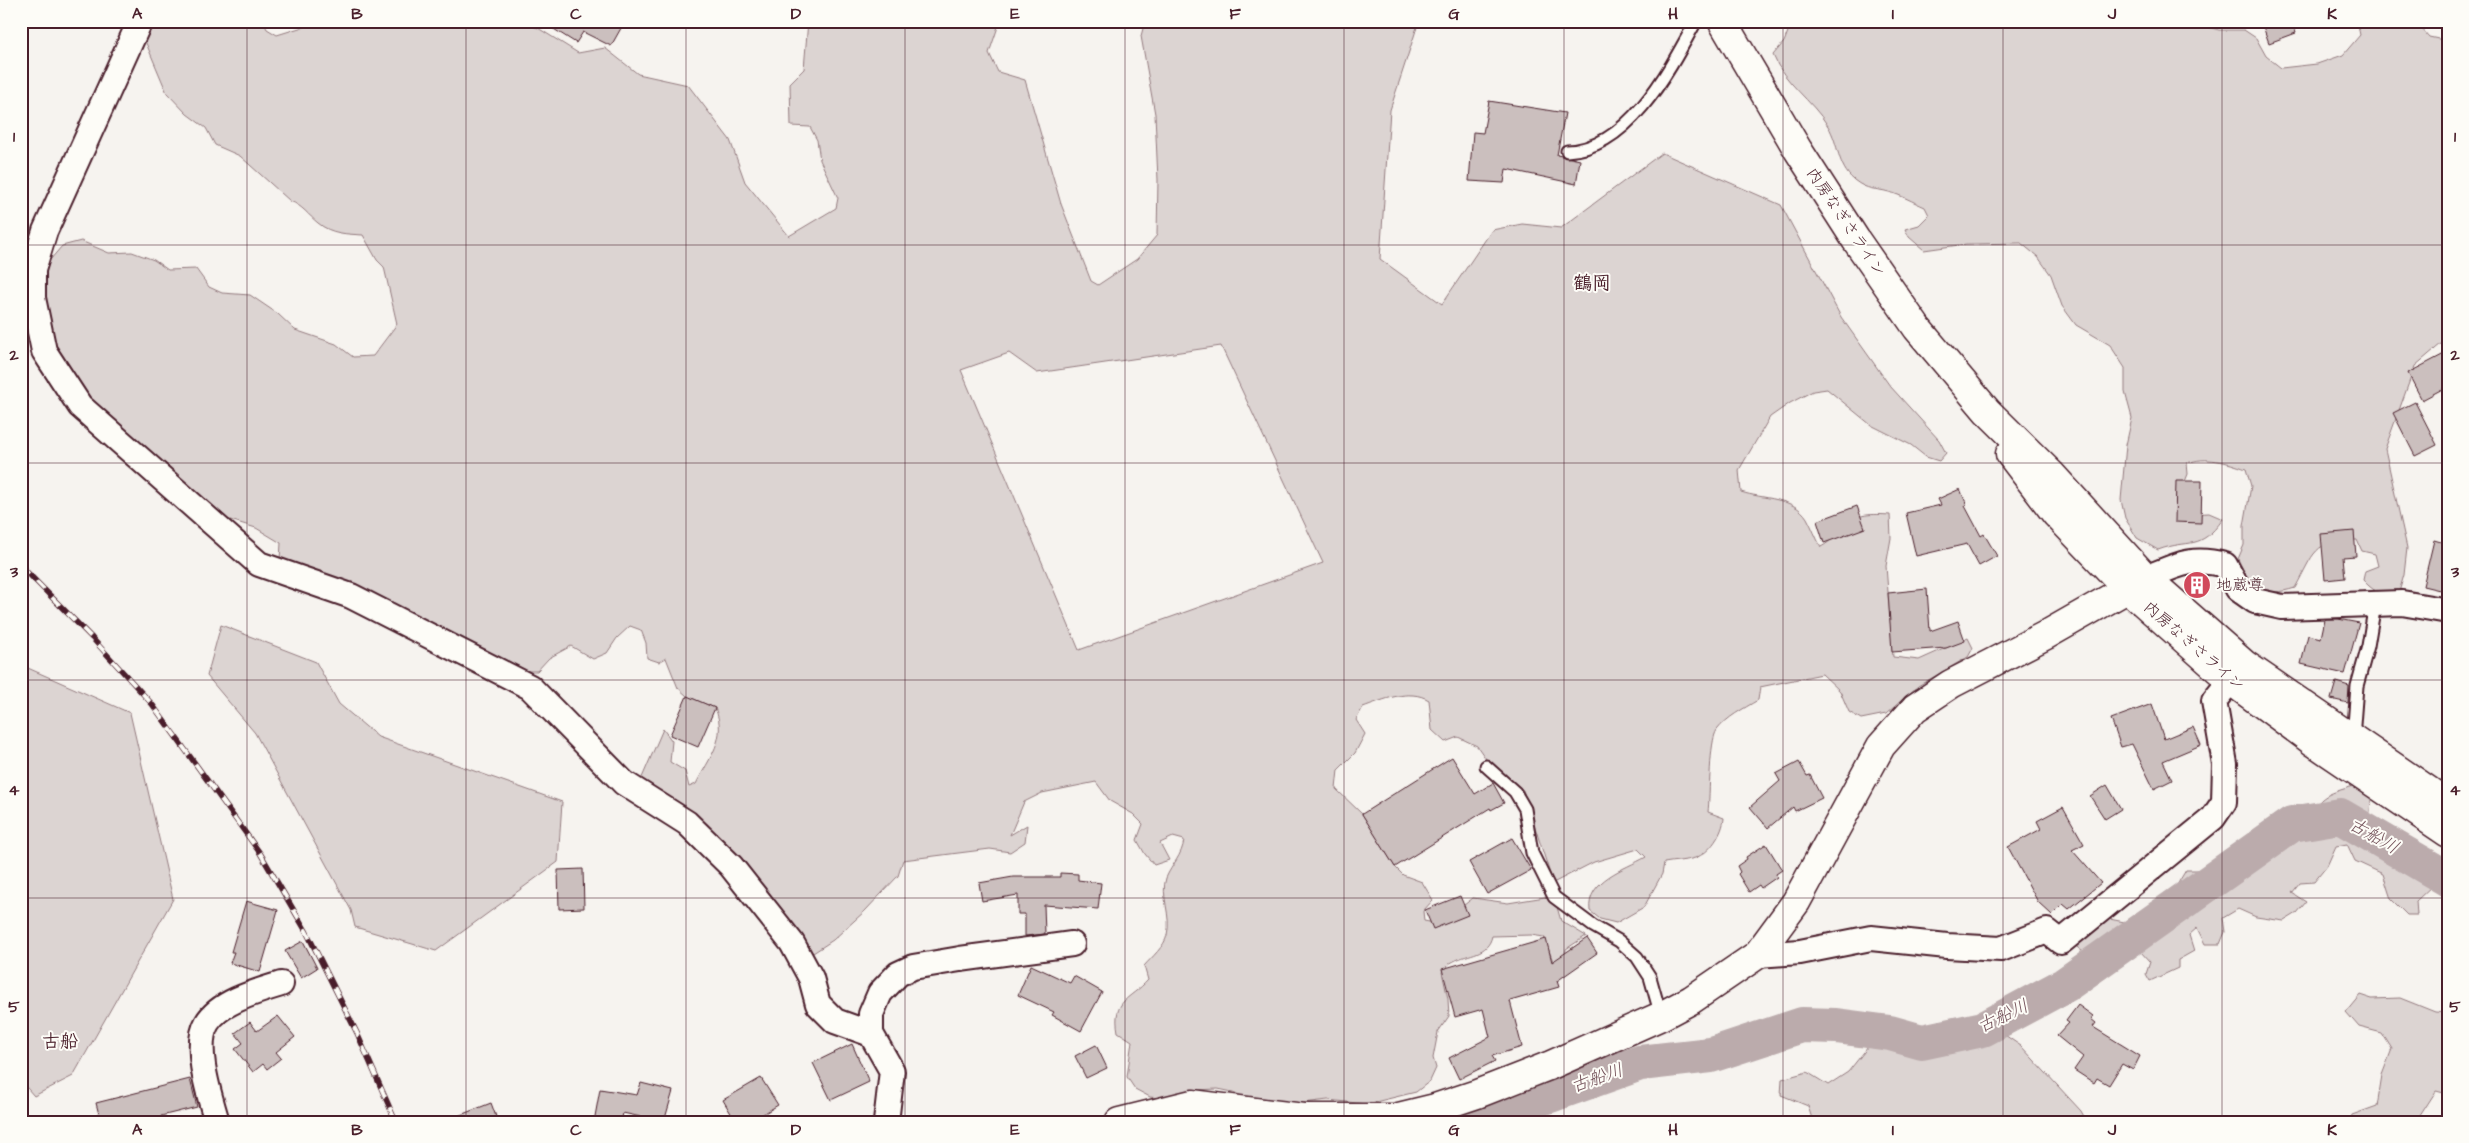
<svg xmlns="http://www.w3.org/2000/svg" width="2469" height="1143" viewBox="0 0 2469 1143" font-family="'Architects Daughter','Klee One',sans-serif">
<rect width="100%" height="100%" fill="#f6f3ef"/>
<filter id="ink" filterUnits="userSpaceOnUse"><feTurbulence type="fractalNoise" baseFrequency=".02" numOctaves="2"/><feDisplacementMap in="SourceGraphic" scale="10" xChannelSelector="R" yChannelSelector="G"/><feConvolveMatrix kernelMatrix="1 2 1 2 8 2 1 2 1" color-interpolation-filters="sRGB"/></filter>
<g filter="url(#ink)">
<!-- green -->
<g fill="#dcd4d2" stroke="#937a7e" fill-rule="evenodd">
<path d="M139,21H263L267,29L277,35L322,21H517L538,28L578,53L605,48L638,74L688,85L730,140L745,182L789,236L836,208L838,198L820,160L817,140L810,127L791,126L790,83L804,69L808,21H1000L989,53L998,72L1025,80L1061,204L1091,281L1098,285L1137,259L1157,235L1158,180L1155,114L1141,36L1145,21H1419L1390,110L1380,259L1442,304L1492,230L1522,224L1561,228L1662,153L1781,205L1841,317L1890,386L1939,440L1946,453L1939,461L1926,457L1911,445L1871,425L1827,389L1813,391L1790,403L1770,417L1739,470L1741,492C1762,499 1794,497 1807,518C1812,527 1816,538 1821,547C1832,541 1836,534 1844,525C1857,513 1874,514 1890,515L1891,538L1886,566L1893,657L1919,660L1968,638L1973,648L1968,657L1918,686L1886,714L1861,719L1849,712L1840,691L1822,674L1760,687L1758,700C1743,709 1727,717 1717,730C1709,741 1710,795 1708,812L1724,818C1723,833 1710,853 1695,858C1686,861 1674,861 1664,863L1662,874L1644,907L1616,923L1600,919L1590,911C1586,880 1625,869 1646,857L1638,849L1594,862L1553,883L1523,790L1491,766L1477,746L1458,737L1445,742L1432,730L1429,700C1409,688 1383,700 1363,707L1356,720L1365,734L1355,753L1338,770L1336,789L1362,814L1395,867L1403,875L1422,882L1433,900L1423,911L1424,921L1440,924L1473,898L1508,903L1545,897L1557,907L1561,921L1586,936L1566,949L1565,961L1558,975L1544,937L1531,935L1492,936C1488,955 1469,953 1454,961C1449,963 1445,968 1442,972L1448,999L1449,1016L1438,1032L1433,1058L1436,1068L1430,1081L1416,1092L1367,1104L1328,1100L1303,1103L1250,1100L1233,1092L1218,1089L1192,1090L1168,1099L1150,1097L1135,1089L1127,1077L1132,1041L1118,1032C1112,999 1130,1000 1148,980L1144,966C1151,958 1165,946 1167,935C1172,916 1160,895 1166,878C1172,864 1182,856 1184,840L1173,837L1160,843L1169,860L1154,865L1145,854L1137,840L1143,824L1133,814L1110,801L1096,782L1042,793L1024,802L1010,835L1027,825L1025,842L1010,852L990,849L903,860L898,876L865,911L833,940L813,953L790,926L638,787L663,729L672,741L670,762L685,771L689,787L696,784C709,758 728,738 715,708L687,696L678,688L666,658L659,662L647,658L646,643L641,630L630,626L617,638L607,653L593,659L571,646L549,658L537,671H522L280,560L281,543L256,528L211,514L183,496L60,369L45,302L44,267L62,246L81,241L109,253L132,252L154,260L168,270L196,269L209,287L222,293L250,295L278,314L295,330L336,344L353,357L373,356L397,324L384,267L377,260L363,235C347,234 331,234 318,223C308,215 303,206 290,201L240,156L215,145L206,128L187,114L167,93L146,43L139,32ZM1221,346L1323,563L1079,650L961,370L1009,353L1037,373Z"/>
<path d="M1792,21H2184L2219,30H2244L2256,38L2266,56L2281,68L2317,64L2343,55L2360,35L2357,21H2415L2429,37L2448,41V338L2415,366L2385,449L2407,548L2404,575L2399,592C2383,597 2374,592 2363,580L2365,571L2378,566L2375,554L2362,551L2357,540C2313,539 2314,554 2295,588C2264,598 2251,588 2238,559L2244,545V526L2251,486L2246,469C2227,462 2206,456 2187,463L2188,474L2184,484L2188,514L2209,513L2223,519C2199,552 2191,538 2158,550L2137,538L2125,518L2121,500L2126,445L2132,418L2125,392V368L2110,345L2076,325L2062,306L2051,275L2038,257L2021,243L1966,244L1924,250L1909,237L1905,229L1919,225L1929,215L1925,207C1913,202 1901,195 1889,192C1875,188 1868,191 1854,180C1837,166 1839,144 1828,126C1812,100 1784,83 1773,55L1784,42Z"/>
<path d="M221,625L316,662L339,704L378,737L562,802L558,862L436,951L355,927L351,910L255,733L207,676Z"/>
<path d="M21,665L130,713L173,899L73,1076L34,1096L21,1081Z"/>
<path d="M2357,785L2372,789L2369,822L2386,839L2429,868L2435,883L2416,901L2417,915H2407L2391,899L2383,874L2355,861L2347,844L2336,846L2327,866L2314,882L2300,883L2292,893L2306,902L2297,913L2284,921L2256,917L2238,909L2223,918L2225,932L2220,944H2205L2197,928L2189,935L2194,951L2178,960V968L2150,981L2146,974L2150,962L2130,940L2120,934L2106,947L2087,955L2073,944L2100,917L2134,924L2168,900L2186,870H2230L2248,852L2281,843L2306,829C2317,795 2324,795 2357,785Z"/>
<path d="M2360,995L2372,999L2400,998L2435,1012L2448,1013V1094L2436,1091L2416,1122H2350L2352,1115L2377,1106L2382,1075L2392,1049L2382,1033L2359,1027L2346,1012Z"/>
<path d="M1929,1026C1953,1037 1971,1039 1996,1029L2021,1046L2081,1111L2087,1122H1813L1808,1106L1781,1095L1782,1079L1807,1072L1828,1085L1848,1072L1868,1047L1891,1030Z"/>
</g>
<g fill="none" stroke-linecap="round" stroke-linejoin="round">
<!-- river -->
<path stroke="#bbabac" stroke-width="36" d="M1474,1122L1640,1063L1711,1055L1802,1025L1836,1026L1890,1033L1922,1042L1983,1029L2065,985L2292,824L2340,816L2448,879"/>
</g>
<!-- building -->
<g fill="#cbbfbe" stroke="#4a1f2b">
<path d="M541,21H625L611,46L583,32L576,43Z"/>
<path d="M2261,21H2292L2296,33L2269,43Z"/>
<path d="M1489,101L1565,113L1557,155L1580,160L1576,184L1506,169L1504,183L1469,181L1473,132L1483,133Z"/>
<path d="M2448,352V386L2422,400L2408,373Z"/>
<path d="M2415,402L2437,445L2415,456L2393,413Z"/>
<path d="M2176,481H2202L2201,523L2175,522Z"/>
<path d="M1960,489L1967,505L1965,506L1981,536L1984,534L1997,556L1979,566L1967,544L1916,556L1906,513L1941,505L1938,499Z"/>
<path d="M1857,506L1865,528L1824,543L1817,521Z"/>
<path d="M2354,531L2356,556L2343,557L2345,578L2325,580L2321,534Z"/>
<path d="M2434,540L2448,544L2442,574L2448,576V592L2423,586Z"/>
<path d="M1927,589L1930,631L1958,621L1965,641L1946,648L1892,652L1888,593Z"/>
<path d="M2325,619H2338L2359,623L2345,674L2301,664L2308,635L2321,638Z"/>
<path d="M2336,682L2349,686L2348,703L2331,699Z"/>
<path d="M687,696L715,708L698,747L670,735Z"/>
<path d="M2152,704L2164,739L2193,727L2201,745L2163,761L2172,780L2154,789L2132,744L2121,747L2111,719Z"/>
<path d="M1452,757L1475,794L1493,783L1504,803L1491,810L1490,808L1395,867L1362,814Z"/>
<path d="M1799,762L1807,776L1810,775L1822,798L1795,811L1793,807L1768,828L1750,807L1780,781L1776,774Z"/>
<path d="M2107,785L2121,809L2105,819L2090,796Z"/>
<path d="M2063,807L2084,844L2072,850L2101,883L2069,909L2063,904L2052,915L2038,902L2008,847L2041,829L2037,821Z"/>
<path d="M1512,838L1531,870L1487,894L1469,862Z"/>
<path d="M1766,844L1782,870L1776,874L1777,877L1761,888L1759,885L1749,892L1738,874L1740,872L1737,866L1747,859L1746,857Z"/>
<path d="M583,869L584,908L559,909L558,870Z"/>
<path d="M1060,873L1078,874V880L1101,883L1098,909L1044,905L1045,934L1025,936V914H1018V895L982,901L979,883L1013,877H1060Z"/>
<path d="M1460,896L1468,915L1433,929L1425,910Z"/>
<path d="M246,901L278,910L260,972L230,963L234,952H231Z"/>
<path d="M1587,938L1597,953L1557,981L1559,987L1510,1001L1522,1047L1492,1056L1495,1061L1459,1079L1449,1058L1490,1037L1483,1009L1455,1017L1442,969L1546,939L1552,962Z"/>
<path d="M303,941L317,968L301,978L285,951Z"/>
<path d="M1031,965L1070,983L1074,976L1102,992L1081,1031L1052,1015L1054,1012L1018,995Z"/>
<path d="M2078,1005L2093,1016L2091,1019L2096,1023L2093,1027L2140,1056L2133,1070L2122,1064L2109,1085L2097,1078L2094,1083L2074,1070L2083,1057L2057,1036L2069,1023L2066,1021Z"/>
<path d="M278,1016L295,1037L276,1052L281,1058L267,1069L263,1064L253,1072L235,1049L243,1043L235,1033L250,1022L257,1031Z"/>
<path d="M852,1044L869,1082L831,1100L813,1063Z"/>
<path d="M1096,1045L1107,1068L1086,1078L1075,1056Z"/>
<path d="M761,1078L778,1105L750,1122H736L723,1100Z"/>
<path d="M190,1079L197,1107L161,1116L163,1122H101L96,1103Z"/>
<path d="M641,1083L673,1091L664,1122L623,1113L621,1122H594L600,1089L637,1095Z"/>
<path d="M491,1103L498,1122H445V1121Z"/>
</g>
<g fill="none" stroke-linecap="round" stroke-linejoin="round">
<!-- service casing -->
<g stroke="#4a1f2b" stroke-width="15">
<g id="service">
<path d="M1567,151C1629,149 1670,69 1696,21"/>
<path d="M2353,738L2357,686L2368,646L2375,604"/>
<path d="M1486,766L1515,792L1525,809L1532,853L1554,897L1593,926L1619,941L1637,957L1650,977L1661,1016"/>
</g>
</g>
<!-- minor casing -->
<g stroke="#4a1f2b" stroke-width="28">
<g id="minor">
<path d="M140,21L45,231L33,270V298L44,351L80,406L259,564L351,596L530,687L624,783L687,823L731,866L792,943L811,978L818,1004L835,1021L871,1034L892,1071L886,1122"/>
<path d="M2146,578C2177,565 2191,556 2225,565L2238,589L2255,601L2282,607L2402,603L2448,611"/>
<path d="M1757,955L1800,952L1871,938L1947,946L2001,949L2047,931L2061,942L2213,818L2224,802L2225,764L2214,701L2243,665"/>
<path d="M871,1034V1014L880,993L898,974L913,967L960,959L1072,944"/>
<path d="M217,1122C210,1097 193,1047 207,1023C220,1001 259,991 281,984"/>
</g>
</g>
<!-- tertiary casing -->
<g stroke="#4a1f2b" stroke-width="31">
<path id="tertiary" d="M1119,1122L1192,1104L1304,1118H1394L1435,1108L1477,1094L1551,1065L1661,1016L1691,1000L1757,955L1796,902L1881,746L1915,708L1951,684L2046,635L2146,578"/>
</g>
<!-- trunk casing -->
<g stroke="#4a1f2b" stroke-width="31">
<g id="trunk">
<path d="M1722,21L1798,150L1856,240L1917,328L1987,411L2051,474L2146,578L2244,664L2448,804"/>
<path d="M2010,454L2056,514L2127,588L2230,680L2315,743L2448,833"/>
</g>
</g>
<!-- service -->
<use href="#service" stroke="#fdfcf7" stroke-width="11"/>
<!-- minor -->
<use href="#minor" stroke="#fdfcf7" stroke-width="24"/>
<!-- tertiary -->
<use href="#tertiary" stroke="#fdfcf7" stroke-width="28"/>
<!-- trunk -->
<use href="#trunk" stroke="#fdfcf7" stroke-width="28"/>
<!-- rail casing -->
<g stroke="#4a1f2b" stroke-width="5.5">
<path id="rail" d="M21,566L92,638L152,704L260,853L306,931L357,1033L396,1122"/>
</g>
<!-- rail -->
<use href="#rail" stroke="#fdfcf7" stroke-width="4" stroke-dasharray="11" stroke-linecap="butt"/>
</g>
</g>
<!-- grid -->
<path fill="none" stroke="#4a1f2b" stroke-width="1" stroke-opacity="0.55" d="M247,21V1122M466,21V1122M686,21V1122M905,21V1122M1125,21V1122M1344,21V1122M1564,21V1122M1783,21V1122M2003,21V1122M2222,21V1122M21,245H2448M21,463H2448M21,680H2448M21,898H2448"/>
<!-- icons -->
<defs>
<g id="building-disc" transform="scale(1.4375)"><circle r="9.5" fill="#d1495b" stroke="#fdfcf7"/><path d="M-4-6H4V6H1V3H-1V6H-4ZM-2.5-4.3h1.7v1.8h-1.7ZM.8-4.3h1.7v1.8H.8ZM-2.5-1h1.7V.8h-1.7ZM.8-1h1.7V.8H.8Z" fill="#fff"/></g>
</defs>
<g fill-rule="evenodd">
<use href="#building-disc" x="2197" y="585"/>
</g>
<g text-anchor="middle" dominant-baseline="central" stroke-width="4" stroke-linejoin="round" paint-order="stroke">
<!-- street labels -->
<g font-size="16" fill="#4a1f2b" stroke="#fdfcf7">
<text transform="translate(1846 222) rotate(56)">内房なぎさライン</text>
<text transform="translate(2194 646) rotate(41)">内房なぎさライン</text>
</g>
<!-- poi labels -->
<g font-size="16" fill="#4a1f2b" stroke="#fdfcf7" text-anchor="start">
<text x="2216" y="585">地蔵尊</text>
</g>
<!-- water labels -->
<g font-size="18" font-style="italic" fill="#725058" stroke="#fdfcf7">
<text transform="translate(2374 836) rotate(30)">古船川</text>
<text transform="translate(2003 1016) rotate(-25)">古船川</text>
<text transform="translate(1597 1078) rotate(-19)">古船川</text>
</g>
<!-- neighbourhood labels -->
<g font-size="18" font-weight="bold" fill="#4a1f2b" stroke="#fdfcf7">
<text x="60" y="1041">古船</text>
</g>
<!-- quarter labels -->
<g font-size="19" font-weight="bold" fill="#4a1f2b" stroke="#fdfcf7">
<text x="1592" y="283">鶴岡</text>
</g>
</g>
<!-- margin -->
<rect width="2469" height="1143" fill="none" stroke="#fdfcf7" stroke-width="55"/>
<rect x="28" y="28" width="2414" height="1088" fill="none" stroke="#4a1f2b" stroke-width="2"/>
<g font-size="16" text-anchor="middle" font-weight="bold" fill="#4a1f2b">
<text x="137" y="19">A</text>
<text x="357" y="19">B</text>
<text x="576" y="19">C</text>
<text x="796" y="19">D</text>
<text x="1015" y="19">E</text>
<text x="1235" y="19">F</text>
<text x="1454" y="19">G</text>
<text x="1673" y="19">H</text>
<text x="1893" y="19">I</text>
<text x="2112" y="19">J</text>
<text x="2332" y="19">K</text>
<text x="14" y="142">1</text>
<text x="2455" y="142">1</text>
<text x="14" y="360">2</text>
<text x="2455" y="360">2</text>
<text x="14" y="577">3</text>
<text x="2455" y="577">3</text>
<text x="14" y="795">4</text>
<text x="2455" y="795">4</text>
<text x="14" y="1012">5</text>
<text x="2455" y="1012">5</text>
<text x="137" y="1135">A</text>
<text x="357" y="1135">B</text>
<text x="576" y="1135">C</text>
<text x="796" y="1135">D</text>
<text x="1015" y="1135">E</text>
<text x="1235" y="1135">F</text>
<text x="1454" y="1135">G</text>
<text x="1673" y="1135">H</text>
<text x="1893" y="1135">I</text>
<text x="2112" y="1135">J</text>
<text x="2332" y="1135">K</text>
</g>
</svg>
